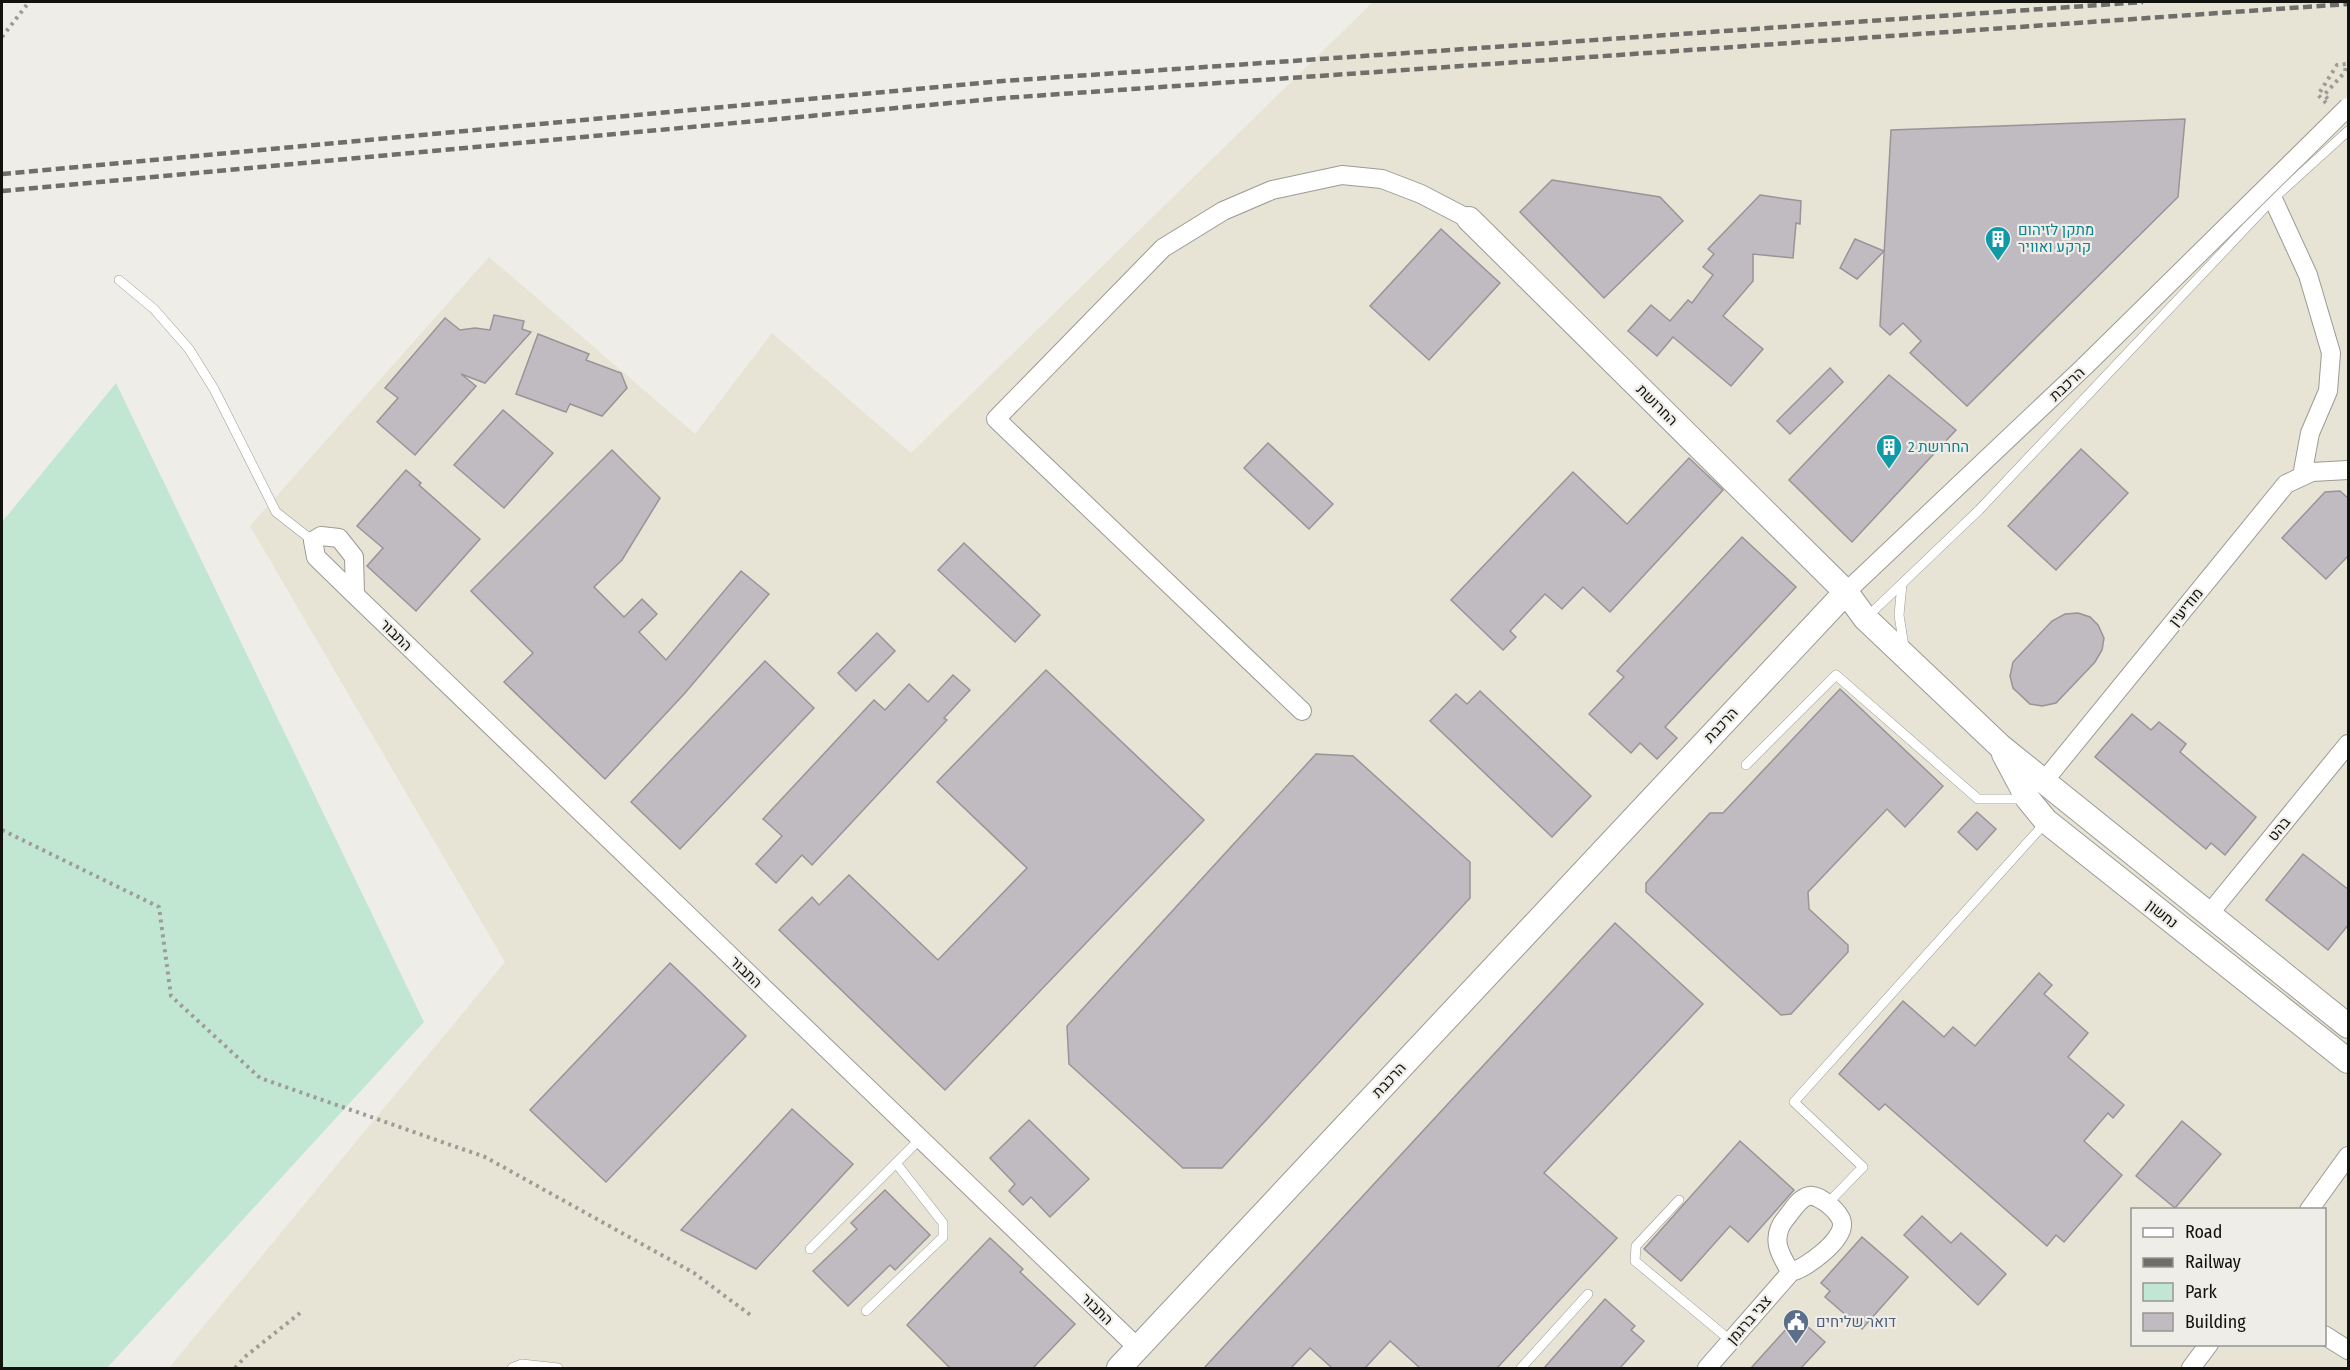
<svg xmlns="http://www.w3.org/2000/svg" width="2350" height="1370" viewBox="0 0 2350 1370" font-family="'Fira Sans Condensed',Heebo,sans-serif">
<rect width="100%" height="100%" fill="#efede7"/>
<!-- built -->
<path fill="#e7e3d5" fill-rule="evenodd" d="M1373,2H2348V1368H169L505,962L250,526L489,257L695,434L772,333L911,453ZM2132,1210H2324V1344H2132Z"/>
<!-- green -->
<path fill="#c1e7d2" d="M116,383L424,1022L107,1368H2V522Z"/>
<!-- building -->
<g fill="#c0bbc0" stroke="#989498" stroke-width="1.5">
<path d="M2185,119L2178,197L1967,406L1910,353L1921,341L1903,323L1890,335L1880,326L1891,130Z"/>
<path d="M1552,180L1660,197L1683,221L1604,298L1520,212Z"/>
<path d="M1760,195L1801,201L1800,224L1796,223L1793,258L1753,254V281L1723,316L1763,349L1731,386L1673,337L1657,356L1628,331L1651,305L1670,321L1688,300L1692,303L1713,275L1703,267L1714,254L1708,249Z"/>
<path d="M1441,229L1500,283L1429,360L1370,306Z"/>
<path d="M1855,239L1884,251L1857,279L1840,268Z"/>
<path d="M494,315L524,321L522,329L531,332L485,383L461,374L476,386L415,455L377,422L398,398L385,388L445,318L460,330L475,328L490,330Z"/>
<path d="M538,334L589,354L586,360L621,373L627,388L602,416L570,404L566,412L516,394Z"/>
<path d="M1830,368L1843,382L1790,434L1777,421Z"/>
<path d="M1889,375L1956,430L1852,542L1789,480Z"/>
<path d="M503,410L553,453L504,508L454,465Z"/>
<path d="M1268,443L1333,504L1309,529L1244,468Z"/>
<path d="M2081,449L2128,493L2056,570L2008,526Z"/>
<path d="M612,450L660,498L622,560L594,587L624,617L642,599L657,614L639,632L666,660L741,571L769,594L685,693L605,779L504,682L533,653L471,591Z"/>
<path d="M1689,458L1723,490L1610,612L1583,587L1562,609L1545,594L1510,631L1516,637L1503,650L1451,600L1573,472L1627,524Z"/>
<path d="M406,470L421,483L419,485L480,539L416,611L367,566L383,548L357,526Z"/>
<path d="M2340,491L2349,499V555L2326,579L2282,538L2325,492Z"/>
<path d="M1742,537L1796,587L1665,727L1677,738L1657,759L1640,743L1631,753L1589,714L1624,677L1617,671Z"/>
<path d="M964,543L1040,615L1015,642L938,570Z"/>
<path d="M2078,613L2090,617L2098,625L2104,638L2102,650L2095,662L2056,703L2042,706L2030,704L2013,688L2010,676L2013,662L2052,621L2065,614Z"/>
<path d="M877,633L895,651L856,691L838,673Z"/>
<path d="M765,661L814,708L680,849L631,802Z"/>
<path d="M1046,670L1204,820L945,1090L779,930L812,897L819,905L849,875L938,960L1027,868L937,782Z"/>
<path d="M953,675L970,690L944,718L947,720L812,865L802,855L776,883L756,864L782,836L763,819L874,700L885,710L909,684L928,702Z"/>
<path d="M1840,689L1943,786L1905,827L1887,809L1808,892L1809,909L1848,945V952L1791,1014L1781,1015L1646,892V883L1710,813H1723Z"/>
<path d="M1480,691L1591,796L1552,837L1430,721L1456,694L1467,704Z"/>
<path d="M2132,714L2151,730L2159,722L2186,744L2180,752L2256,817L2225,855L2211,843L2206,849L2095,757Z"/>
<path d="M1316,754L1353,756L1470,862V898L1222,1168H1183L1069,1064L1067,1026Z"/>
<path d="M1977,812L1996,829L1977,850L1958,832Z"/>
<path d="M2303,854L2349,890V924L2328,950L2266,900Z"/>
<path d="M1615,923L1703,1004L1544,1173L1617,1238L1497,1368H1420L1390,1341L1365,1368H1332L1310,1348L1291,1368H1204Z"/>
<path d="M670,963L746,1036L606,1182L530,1110Z"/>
<path d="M2039,973L2052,985L2044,994L2088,1033L2068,1057L2124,1105L2113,1118L2108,1113L2084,1141L2122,1175L2064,1242L2056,1235L2047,1246L1885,1104L1879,1110L1839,1074L1903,1001L1944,1037L1953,1027L1975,1046Z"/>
<path d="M792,1109L853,1164L756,1269L681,1230Z"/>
<path d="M1029,1120L1089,1179L1050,1217L1031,1197L1023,1205L1009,1191L1015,1184L990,1158Z"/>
<path d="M2182,1121L2221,1154L2175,1208L2136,1176Z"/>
<path d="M1740,1141L1794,1190L1748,1242L1730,1226L1681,1281L1644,1249Z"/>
<path d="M885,1190L930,1235L895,1270L890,1265L848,1306L813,1271L857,1229L851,1223Z"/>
<path d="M1922,1216L1951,1243L1961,1233L2006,1274L1978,1305L1904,1235Z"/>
<path d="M1862,1237L1908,1277L1862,1329L1825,1297L1830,1291L1821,1283Z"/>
<path d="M990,1238L1023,1269L1020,1272L1075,1324L1033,1368H950L907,1325Z"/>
<path d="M1605,1299L1635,1326L1631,1330L1644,1341L1620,1368H1544Z"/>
<path d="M1797,1317L1825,1342L1801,1368H1751Z"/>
</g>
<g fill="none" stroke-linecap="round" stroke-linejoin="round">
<!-- lane casing -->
<g stroke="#9c9a94" stroke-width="10">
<g id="lane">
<path d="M119,280L154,309L189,349L214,389L276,512L313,541"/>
<path d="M1902,584L1899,615L1904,647"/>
<path d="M1867,617L1979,510L2273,199L2348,131"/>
<path d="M1746,765L1836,675L1978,799H2026"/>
<path d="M1679,1200L1636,1246L1635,1261L1731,1341"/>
<path d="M1826,1205L1863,1167L1794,1102L2045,823"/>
<path d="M810,1249L920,1139"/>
<path d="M866,1311L943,1237V1223L896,1163"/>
<path d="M512,1368L522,1364L558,1368"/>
<path d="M1521,1368L1588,1294"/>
</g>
</g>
<!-- street casing -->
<g stroke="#9c9a94" stroke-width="20">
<g id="street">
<path d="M2273,199L2308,275L2331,353L2328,391L2310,433L2302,476"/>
<path d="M1846,592L2085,366"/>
<path d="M355,595L354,557L339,538L321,536L313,541L316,557L355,595L1138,1348"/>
<path d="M1302,711L996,419L1163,248L1223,211L1272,190L1342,175L1382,179L1421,194L1469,219"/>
<path d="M2044,781L2286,484L2312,472L2348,470"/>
<path d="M2209,914L2348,744"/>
<path d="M2309,1210L2348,1156"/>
<path d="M2324,1335L2348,1350"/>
<path d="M1707,1368L1791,1272C1806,1268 1843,1241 1842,1224C1842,1213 1819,1194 1809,1196C1799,1198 1792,1211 1786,1218C1770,1237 1779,1254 1791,1272"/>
<path d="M2191,1368L2209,1344"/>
</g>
</g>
<!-- secondary casing -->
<g stroke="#9c9a94" stroke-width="26">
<g id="secondary">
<path d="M1469,219L1846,592L1865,618L2000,746L2348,1026"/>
<path d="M2004,754L2028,799L2046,821L2348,1061"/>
<path d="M1119,1368L1846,592"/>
</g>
</g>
<!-- path -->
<g stroke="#9d9c97" stroke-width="4" stroke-dasharray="3 4.5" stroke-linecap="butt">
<path d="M2,37L29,2"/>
<path d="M2326,103L2318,95L2337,65L2346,64L2345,72L2324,95L2329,100"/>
<path d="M2,830L159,907L171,996L260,1078L485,1157L694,1273L753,1317"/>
<path d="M235,1368L246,1356L300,1313"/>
</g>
<!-- lane -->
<use href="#lane" stroke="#fff" stroke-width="9"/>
<!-- street -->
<use href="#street" stroke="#fff" stroke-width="18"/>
<!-- secondary -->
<use href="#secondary" stroke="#fff" stroke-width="24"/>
<!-- rail -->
<g stroke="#6f6e6a" stroke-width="4.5" stroke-dasharray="9 4.5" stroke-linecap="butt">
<path d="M2,174L1003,81L2143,2"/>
<path d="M2,191L1004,98L2348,4"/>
</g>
<!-- street-bridge casing -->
<g stroke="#9c9a94" stroke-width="20" stroke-linecap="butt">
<path id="street-bridge" d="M2085,366L2348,107"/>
</g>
<!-- street-bridge -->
<use href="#street-bridge" stroke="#fff" stroke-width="18"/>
</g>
<!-- icons -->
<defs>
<g id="building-pin" transform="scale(1.35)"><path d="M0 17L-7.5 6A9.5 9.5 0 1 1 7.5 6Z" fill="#0f9aa8" stroke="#efede7"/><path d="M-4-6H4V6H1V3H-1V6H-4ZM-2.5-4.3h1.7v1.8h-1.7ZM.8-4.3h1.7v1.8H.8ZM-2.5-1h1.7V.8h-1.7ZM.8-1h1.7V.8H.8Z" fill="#fff"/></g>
<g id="civic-pin" transform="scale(1.35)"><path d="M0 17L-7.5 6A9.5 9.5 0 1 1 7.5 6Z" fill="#5c6f8a" stroke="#efede7"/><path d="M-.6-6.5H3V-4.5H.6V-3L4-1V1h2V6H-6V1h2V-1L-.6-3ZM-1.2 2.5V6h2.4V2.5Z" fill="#fff"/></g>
</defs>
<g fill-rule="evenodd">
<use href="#building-pin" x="1998" y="239"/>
<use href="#building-pin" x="1889" y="447"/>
<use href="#civic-pin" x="1796" y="1322"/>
</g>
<g text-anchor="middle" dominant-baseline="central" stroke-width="4.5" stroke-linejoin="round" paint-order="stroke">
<!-- culture labels -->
<g font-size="15" fill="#0d838f" stroke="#efede7" text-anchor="start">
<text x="2018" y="230">מתקן לזיהום<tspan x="2018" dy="17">קרקע ואוויר</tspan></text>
<text x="1908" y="447">החרושת 2</text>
</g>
<!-- street labels -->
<g font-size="15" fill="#12120f" stroke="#efede7">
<text transform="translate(2067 384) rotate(-43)">הרכבת</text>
<text transform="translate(1657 405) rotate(45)">החרושת</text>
<text transform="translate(2186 607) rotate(-51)">מודיעין</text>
<text transform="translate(396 635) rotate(44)">התבור</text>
<text transform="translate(1721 725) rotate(-47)">הרכבת</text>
<text transform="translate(2279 829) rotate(-51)">בהט</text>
<text transform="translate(2162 914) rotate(38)">נחשון</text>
<text transform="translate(746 972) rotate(44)">התבור</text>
<text transform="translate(1389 1080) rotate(-47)">הרכבת</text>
<text transform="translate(1097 1309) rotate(44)">התבור</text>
<text transform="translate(1749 1320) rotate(-49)">צבי ברגמן</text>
</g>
<!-- service labels -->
<g font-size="15" fill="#4e5e75" stroke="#efede7" text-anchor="start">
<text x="1816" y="1322">דואר שליחים</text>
</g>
</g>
<!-- border -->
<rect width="2350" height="1370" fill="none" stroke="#12120f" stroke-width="6"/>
<!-- legend -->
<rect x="2131" y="1208" width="195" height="138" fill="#efede7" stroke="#979591" stroke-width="1.5"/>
<rect x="2143" y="1228" width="30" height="9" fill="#ffffff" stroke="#979591" stroke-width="1.5"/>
<text x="2185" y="1238" font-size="18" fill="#12120f">Road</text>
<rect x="2143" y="1258" width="30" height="9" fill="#6f6e6a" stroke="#979591" stroke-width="1.5"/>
<text x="2185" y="1268" font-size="18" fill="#12120f">Railway</text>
<rect x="2143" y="1283" width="30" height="18" fill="#c1e7d2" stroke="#979591" stroke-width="1.5"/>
<text x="2185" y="1298" font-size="18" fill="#12120f">Park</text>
<rect x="2143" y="1313" width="30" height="18" fill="#c0bbc0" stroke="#979591" stroke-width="1.5"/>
<text x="2185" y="1328" font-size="18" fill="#12120f">Building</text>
</svg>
